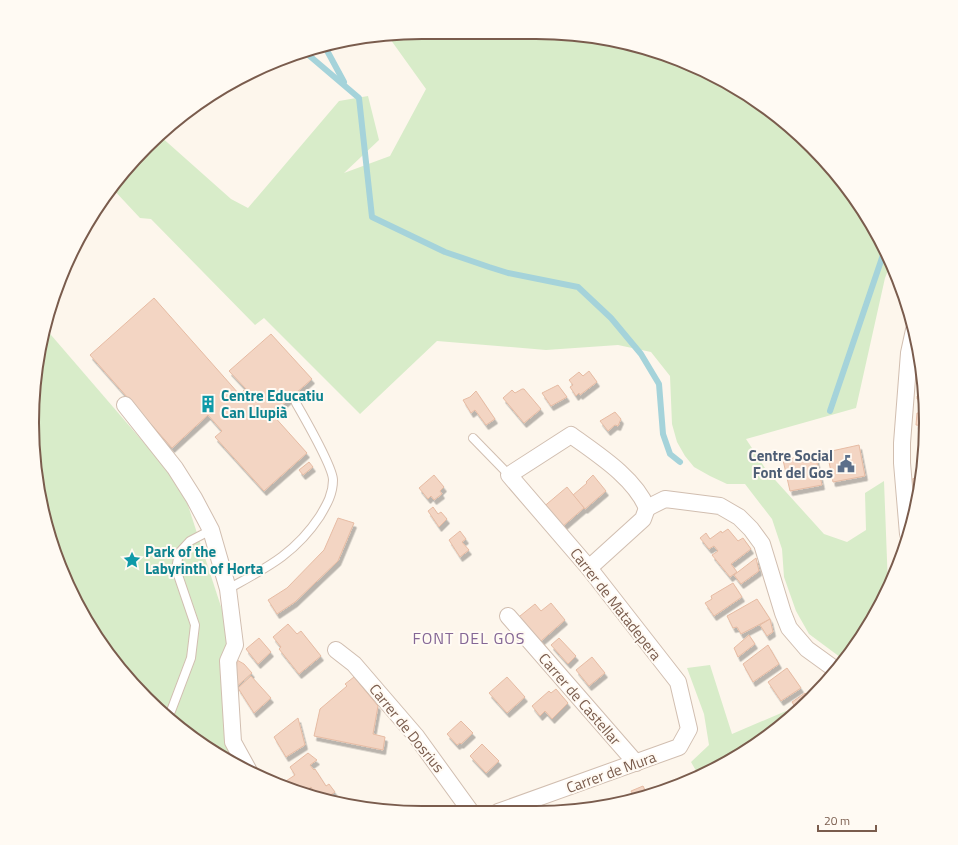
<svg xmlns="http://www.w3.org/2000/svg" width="958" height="845" viewBox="0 0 958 845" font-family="'Titillium Web',sans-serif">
<defs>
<filter id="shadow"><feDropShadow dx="2.5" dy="4.5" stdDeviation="0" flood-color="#0004"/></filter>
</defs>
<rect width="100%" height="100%" fill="#fdf6ec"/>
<!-- green -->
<g fill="#d8ecc9">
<path d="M423,32L611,39L685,62L731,84L793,129L845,185L886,250L891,263L885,278L856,408L746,439L767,471L824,534L847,542L866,530L865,493L884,481L888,586L874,618L844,660L809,634L796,611L784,577L782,549L772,519L745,484H727L710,476L694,467L685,456L677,442L672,424L670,376L651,352L618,345L546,350L437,341L360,414L264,318L255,325L151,219L140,218L111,187L159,135L231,199L248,208L339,101L368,96L379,140L344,173L390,156L426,89L388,36Z"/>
<path d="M45,328L182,487L226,622L239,766L185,732L129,680L72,595L45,524L33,448L39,347Z"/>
<path d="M710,665L732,734L786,711L791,716L773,732L708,773L699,776L691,762L709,745L704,714L687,668Z"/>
</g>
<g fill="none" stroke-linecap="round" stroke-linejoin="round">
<!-- stream -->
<g stroke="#a5d3da" stroke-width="6">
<path d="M324,45L344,82"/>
<path d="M305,52L359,98L372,217L445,252L489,267L508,273L578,287L611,318L641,354L659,384L663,434L670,454L680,462"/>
<path d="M830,411L885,249"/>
</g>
</g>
<!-- building -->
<g fill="#f3d5c3" stroke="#e6bba3" filter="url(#shadow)">
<path d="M154,298L239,394L246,389L229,371L271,334L312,379L272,414L307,453L264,491L215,437L222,431L208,415L172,448L90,355Z"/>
<path d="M919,362L924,389H919Z"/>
<path d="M589,371L597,382L580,395L579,393L576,396L570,387L573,385L569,380L579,372L583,376Z"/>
<path d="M558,385L567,397L551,406L542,393Z"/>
<path d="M522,389H524L541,409L524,423L503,398L512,390L515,393Z"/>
<path d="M919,389H924L925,410H920V400L917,399V396H919Z"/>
<path d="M476,391L495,419L486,425L475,410L471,413L463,400L470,397Z"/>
<path d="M615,412L621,419L618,426L615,425L608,431L600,421Z"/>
<path d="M917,413L925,414L924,426L916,425Z"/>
<path d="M859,445L865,476L833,482L827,452Z"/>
<path d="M815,454L822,485L790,491L783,460Z"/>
<path d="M309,462L313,467L303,475L299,470Z"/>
<path d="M923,473L915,507L911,480Z"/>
<path d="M434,475L444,487L440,491L442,494L434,500L431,496L428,499L419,488Z"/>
<path d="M593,475L606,491L585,509L573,495L587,483L586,482Z"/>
<path d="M567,487L584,508L562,527L541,509Z"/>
<path d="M433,507L438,514L441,512L447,519L439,527L428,511Z"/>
<path d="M338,518L354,523L338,561L295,602L277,614L268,600L287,588L324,550Z"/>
<path d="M728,529L738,541L743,538L751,549L731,564L737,572L730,577L712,555L718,551L714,546L709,549L700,538L706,533L710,539L721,531L722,533Z"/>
<path d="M460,531L466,539L462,542L469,550L460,557L449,540Z"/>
<path d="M756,558L759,571L741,584L734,575Z"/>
<path d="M733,583L742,597L714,616L705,603L712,599L711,596Z"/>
<path d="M757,599L770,619L741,634L737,627L733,628L727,616Z"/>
<path d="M551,603L565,620L541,641L515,620L535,604L541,611Z"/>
<path d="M770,619L773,632L767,636L760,625Z"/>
<path d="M288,624L297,634L301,631L321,656L299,674L279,649L281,647L273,637Z"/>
<path d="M749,635L755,644L738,657L734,648Z"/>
<path d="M259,638L271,652L258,664L246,649Z"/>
<path d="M559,638L576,656L568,664L551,645Z"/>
<path d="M768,645L779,664L753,682L743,664Z"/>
<path d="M592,657L605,673L589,686L576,670Z"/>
<path d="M237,660L244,664L252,673L235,688Z"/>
<path d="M787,668L801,688L781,701L768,682Z"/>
<path d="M251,676L271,698L254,713L238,688Z"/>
<path d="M354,677L378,706L373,734L385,737L383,750L314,736L320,709L347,686L345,684Z"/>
<path d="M507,677L525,697L507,713L489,693Z"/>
<path d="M556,689L568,703L552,719L545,711L540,716L532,706L549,691L551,693Z"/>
<path d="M805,693L809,699L797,710L792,702Z"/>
<path d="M298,718L305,745L286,757L274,737Z"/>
<path d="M461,721L473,733L461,744L460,743L457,745L447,734Z"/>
<path d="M482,744L499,761L486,773L470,756Z"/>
<path d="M308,753L317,760L310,765L314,770L315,769L326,786L329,784L335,792L323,800L319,799L311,787L303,793L288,787L289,786L286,781L295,775L290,767Z"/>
<path d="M643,786L647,794L635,799L631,791Z"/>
</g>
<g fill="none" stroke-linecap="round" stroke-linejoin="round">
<!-- service casing -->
<g stroke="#d1beb0" stroke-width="10">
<g id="service">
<path d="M473,438L509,475"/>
<path d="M228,589C266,568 295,554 320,516C327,504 333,494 333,480C333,467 304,417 296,403"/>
<path d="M171,711L191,658L195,625L176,569L179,553L190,541L211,530"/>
</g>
</g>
<!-- minor casing -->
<g stroke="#d1beb0" stroke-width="18">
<g id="minor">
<path d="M125,405L175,468L194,498L211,530L228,589L235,645L228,661L233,742L250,773"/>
<path d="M647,508L665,499L720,506L739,517L751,529L762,544L783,613L789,628L807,649L836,670"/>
<path d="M908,534L902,463V443L909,353L914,330"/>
<path d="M589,568L643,519L647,508"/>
<path d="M508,616L636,763"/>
<path d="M336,650L354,664L416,736L471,812"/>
<path d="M498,812L679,747L689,729L678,682L589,568L509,475L571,435C597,454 634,477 647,508"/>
</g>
</g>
<!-- service -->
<use href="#service" stroke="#fff" stroke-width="8"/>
<!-- minor -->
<use href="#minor" stroke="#fff" stroke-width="16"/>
</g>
<!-- icons -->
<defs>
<g id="building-bare" transform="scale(1.38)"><path d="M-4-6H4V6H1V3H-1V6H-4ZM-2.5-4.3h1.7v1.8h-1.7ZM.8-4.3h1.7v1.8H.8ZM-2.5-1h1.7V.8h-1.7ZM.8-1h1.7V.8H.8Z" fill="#0f9aa8" stroke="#fffaf3" stroke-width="2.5" paint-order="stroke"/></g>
<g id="civic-bare" transform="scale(1.38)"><path d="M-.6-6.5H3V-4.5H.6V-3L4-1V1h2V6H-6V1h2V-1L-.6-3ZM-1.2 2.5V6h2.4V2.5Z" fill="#5c6f8a" stroke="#fffaf3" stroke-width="2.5" paint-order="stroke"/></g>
<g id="sight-bare" transform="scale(1.38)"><path d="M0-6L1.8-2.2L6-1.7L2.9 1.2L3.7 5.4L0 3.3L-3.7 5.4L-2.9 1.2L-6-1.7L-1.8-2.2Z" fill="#0f9aa8" stroke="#fffaf3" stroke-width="2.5" paint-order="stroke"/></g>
</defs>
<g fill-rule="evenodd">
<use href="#building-bare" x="208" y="404"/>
<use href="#civic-bare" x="846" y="464"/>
<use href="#sight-bare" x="132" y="560"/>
</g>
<g text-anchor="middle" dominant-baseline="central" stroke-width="4" stroke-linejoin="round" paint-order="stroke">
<!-- culture labels -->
<g font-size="15" font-weight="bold" fill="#0d838f" stroke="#fffaf3" text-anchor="start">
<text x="221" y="395">Centre Educatiu<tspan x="221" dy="17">Can Llupià</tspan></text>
<text x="145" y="551">Park of the<tspan x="145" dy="17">Labyrinth of Horta</tspan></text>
</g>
<!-- service labels -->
<g font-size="15" font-weight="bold" fill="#4e5e75" stroke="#fffaf3" text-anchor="end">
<text x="833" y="455">Centre Social<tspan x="833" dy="17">Font del Gos</tspan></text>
</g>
<!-- street labels -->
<g font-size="15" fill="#7a5c4d" stroke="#fffaf3">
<text transform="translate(616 604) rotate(52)">Carrer de Matadepera</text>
<text transform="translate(580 699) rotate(49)">Carrer de Castellar</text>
<text transform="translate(407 728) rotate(51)">Carrer de Dosrius</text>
<text transform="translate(611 772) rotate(-20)">Carrer de Mura</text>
</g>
<!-- neighbourhood labels -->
<g font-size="16" letter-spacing="1" fill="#846695" stroke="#fffaf3">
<text x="469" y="638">FONT DEL GOS</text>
</g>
</g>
<!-- crop -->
<path d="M0 0H958V845H0ZM422 39H536A383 383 0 0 1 919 422V423A383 383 0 0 1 536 806H422A383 383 0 0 1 39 423V422A383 383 0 0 1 422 39Z" fill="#fffaf3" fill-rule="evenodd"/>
<path fill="none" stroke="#7a5c4d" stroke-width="2" d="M422 39H536A383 383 0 0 1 919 422V423A383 383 0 0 1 536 806H422A383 383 0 0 1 39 423V422A383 383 0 0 1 422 39Z"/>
<!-- scale -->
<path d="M818 825v6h58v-6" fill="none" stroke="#7a5c4d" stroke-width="2"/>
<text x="824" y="825" font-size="12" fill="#7a5c4d" stroke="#fffaf3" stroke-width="3" paint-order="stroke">20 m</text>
</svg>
